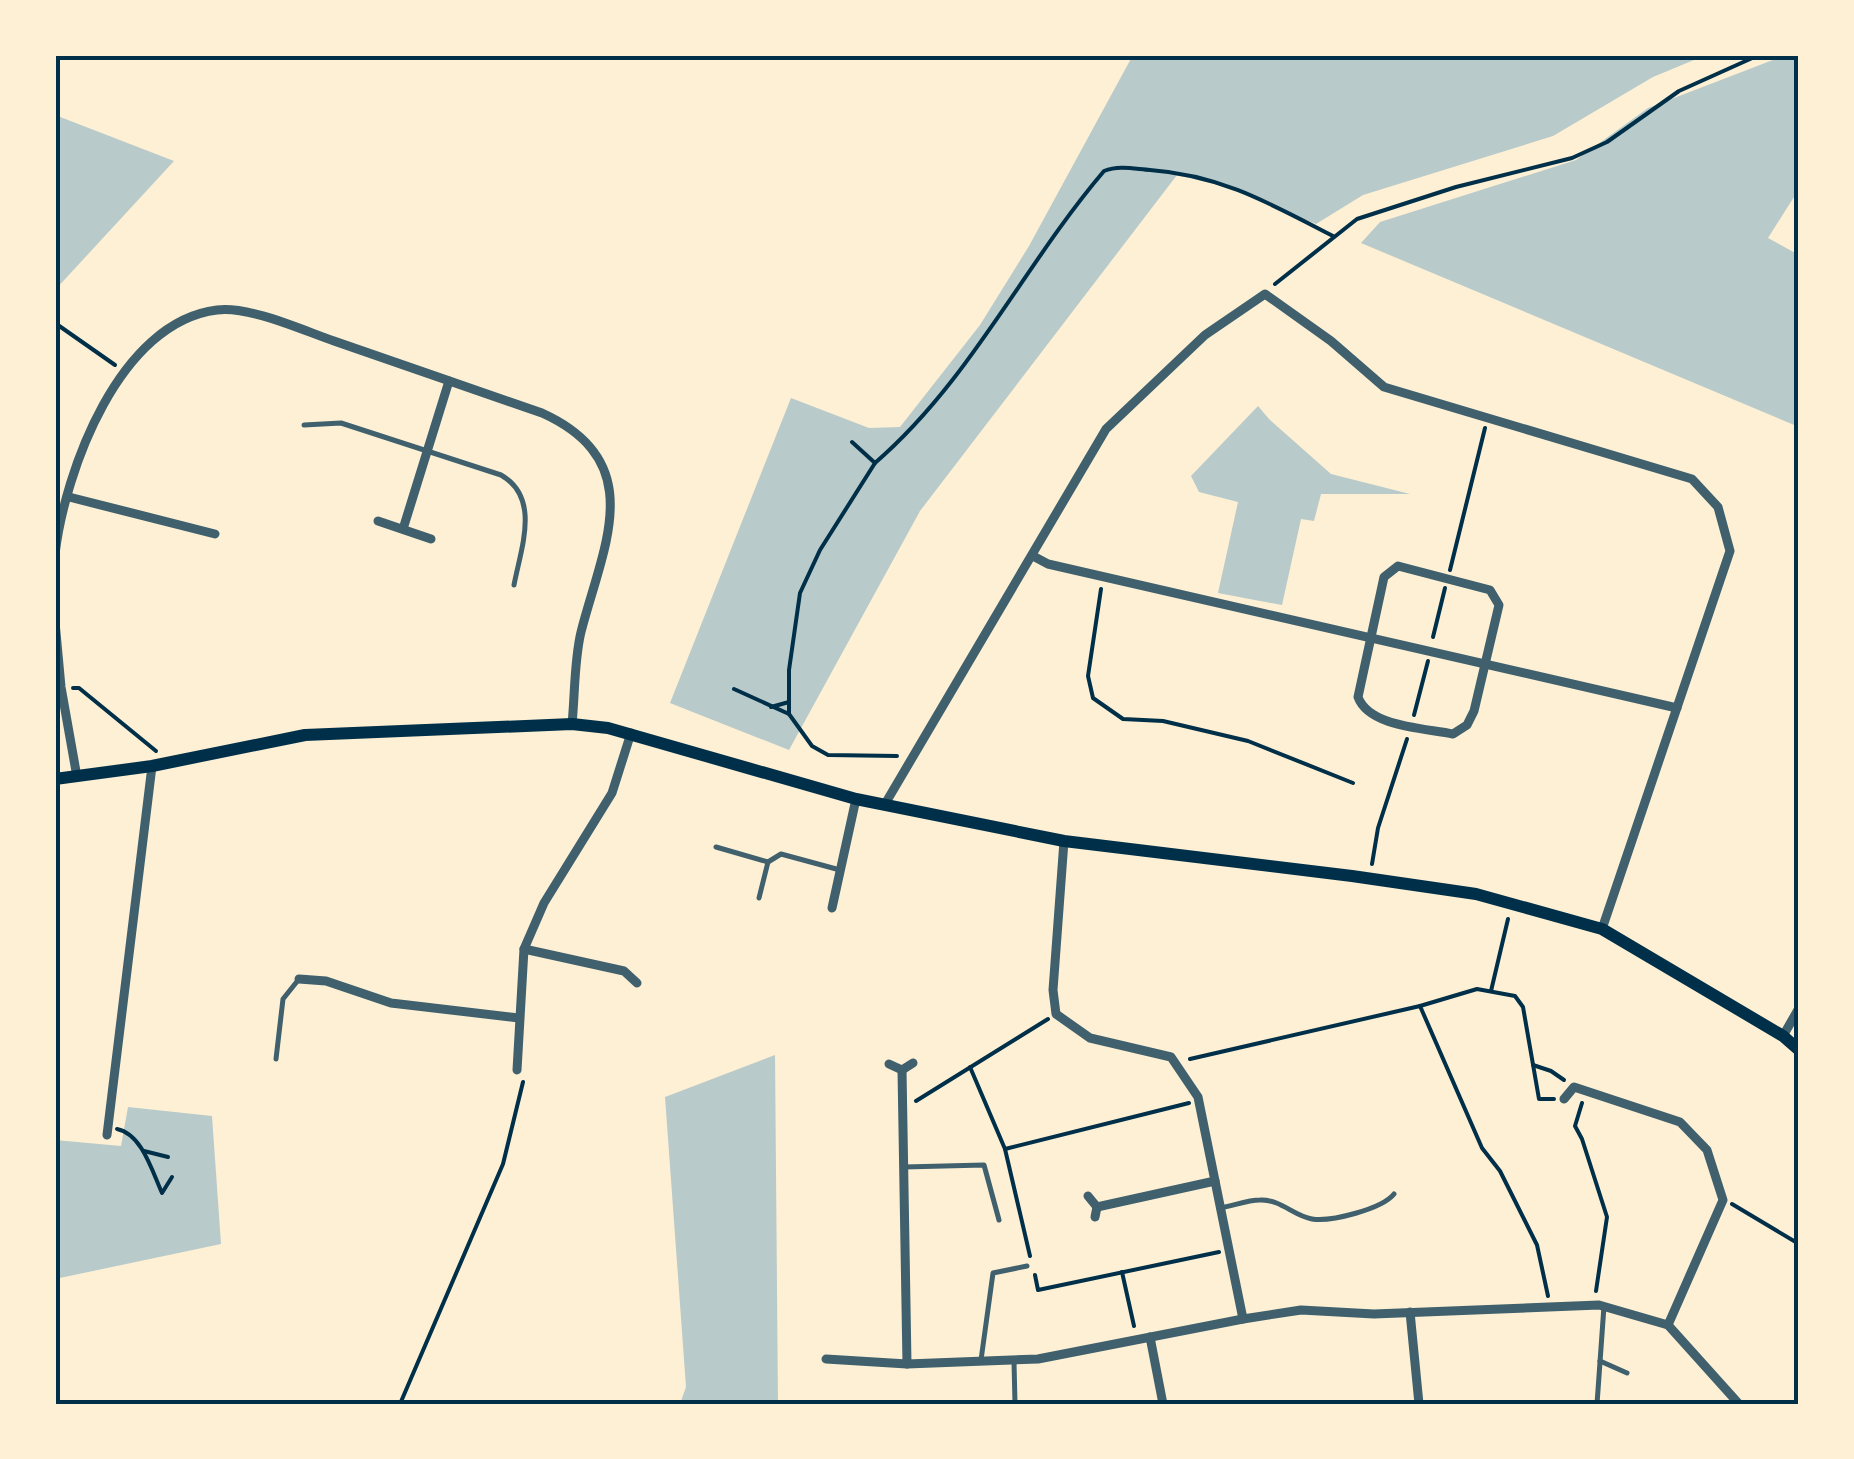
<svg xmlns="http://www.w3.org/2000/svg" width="1854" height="1459" viewBox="0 0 1854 1459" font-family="Lato,sans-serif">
<rect width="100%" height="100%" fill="#fdf0d5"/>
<!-- green -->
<g fill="#b9caca">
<path d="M1133,55H1706L1653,77L1553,136L1363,195L1316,224L1231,188L1177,175L920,511L789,750L670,703L791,398L869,428L900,427L980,325L1029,246Z"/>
<path d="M1786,55H1799V189L1768,238L1799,255V427L1361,243L1380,222L1576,160L1648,108Z"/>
<path d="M55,115L174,161L55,290Z"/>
<path d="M1258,406L1269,419L1331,474L1410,494H1321L1314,521L1301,519L1282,605L1218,593L1238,502L1199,492L1191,476Z"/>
<path d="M775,1055L778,1404H680L686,1387L665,1097Z"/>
<path d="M128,1107L212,1116L221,1244L55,1279V1140L121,1146Z"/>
</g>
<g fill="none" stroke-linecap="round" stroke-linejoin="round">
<!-- path -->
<g stroke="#003049" stroke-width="4">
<path d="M1275,284L1357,219L1456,187L1572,158L1607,142L1679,91L1759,55"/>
<path d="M55,323L115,365"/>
<path d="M852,442L875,463C971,380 1023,266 1104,171C1119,165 1135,169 1150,170C1221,175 1271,204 1333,236"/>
<path d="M875,463L820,550L800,593L789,670V714L812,746L828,755L897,756"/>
<path d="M1450,570L1485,428"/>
<path d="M1101,589L1088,676L1093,698L1123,719L1163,721L1248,741L1353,783"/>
<path d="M1433,637L1445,588"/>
<path d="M73,688H79L156,751"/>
<path d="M734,689L789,714"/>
<path d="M771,707L789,702"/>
<path d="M1414,715L1428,661"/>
<path d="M1372,864L1378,828L1407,739"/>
<path d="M1491,991L1508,919"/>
<path d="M1420,1006L1477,989L1515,996L1523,1007L1539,1099H1554"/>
<path d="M1190,1059L1420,1006L1482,1148L1500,1171L1537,1245L1548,1296"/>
<path d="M1533,1065L1551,1071L1564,1080"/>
<path d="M970,1067L1005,1149L1189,1103"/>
<path d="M916,1101L1048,1019"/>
<path d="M1582,1103L1575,1126L1582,1139L1607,1217L1596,1291"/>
<path d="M117,1129C142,1134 152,1171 162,1193L172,1177"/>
<path d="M1005,1149L1030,1256"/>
<path d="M144,1151L168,1157"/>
<path d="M1732,1204L1799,1244"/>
<path d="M1122,1272L1134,1326"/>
<path d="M1035,1275L1038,1290L1219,1252"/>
<path d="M400,1404L503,1164L523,1082"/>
</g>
<!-- service -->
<g stroke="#3f606c" stroke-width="5">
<path d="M304,425L341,423L501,475C541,498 521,548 514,585"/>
<path d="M716,847L768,862L759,898"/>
<path d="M768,862L781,854L840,870"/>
<path d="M276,1059L283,999L299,979"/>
<path d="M904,1167L984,1165L999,1220"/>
<path d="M1220,1208C1233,1206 1247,1200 1260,1200C1280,1199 1294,1216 1312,1219C1331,1222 1382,1209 1394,1194"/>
<path d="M981,1360L993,1273L1027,1266"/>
<path d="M1600,1361L1627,1373"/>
<path d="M1014,1362L1015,1404"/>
<path d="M1597,1404L1604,1306"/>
</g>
<!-- minor -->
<g stroke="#3f606c" stroke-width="9">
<path d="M69,497L215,534"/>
<path d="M378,521L431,539"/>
<path d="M403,529L449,381"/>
<path d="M55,554C65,471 119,322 217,310C250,306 302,330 334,341C403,365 473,389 542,413C650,462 603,546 581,632C574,661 575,695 572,724"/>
<path d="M1033,556L1048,564L1677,708"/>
<path d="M1398,566L1490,590L1499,605L1474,711L1467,725L1453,734C1424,728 1369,727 1358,697L1384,577Z"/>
<path d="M55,622L61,687L77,777"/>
<path d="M885,804L1106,429L1205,335L1265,294L1331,341L1384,387L1692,479L1718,507L1730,551L1602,929"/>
<path d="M1064,841L1053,990L1056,1014L1090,1038L1171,1057L1198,1097L1243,1319L1301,1310L1374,1314L1599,1305L1668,1325L1739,1404"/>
<path d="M832,908L856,799"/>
<path d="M524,949L624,971L637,983"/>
<path d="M299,979L326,981L391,1003L519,1018"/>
<path d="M1783,1036L1799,1008"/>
<path d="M889,1064L902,1070L913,1063"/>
<path d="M517,1070L524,949L544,903L612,793L631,733"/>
<path d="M902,1070L907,1364"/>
<path d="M1564,1099L1574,1087L1680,1122L1707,1150L1723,1200L1668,1325"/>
<path d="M107,1135L152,766"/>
<path d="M1088,1196L1097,1207L1095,1217"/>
<path d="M1097,1207L1215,1181"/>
<path d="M1410,1312L1419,1404"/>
<path d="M1150,1337L1163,1404"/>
<path d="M826,1359L907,1364L1038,1359L1243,1319"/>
</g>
<!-- secondary -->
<path stroke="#003049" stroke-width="12" d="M55,779L152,766L305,735L572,724L608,728L856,799L1064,841L1352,876L1476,894L1602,929L1783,1036L1799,1050"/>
</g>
<!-- border -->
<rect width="1854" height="1459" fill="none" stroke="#fdf0d5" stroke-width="115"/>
<rect x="58" y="58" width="1738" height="1344" fill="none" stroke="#003049" stroke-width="4"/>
</svg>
